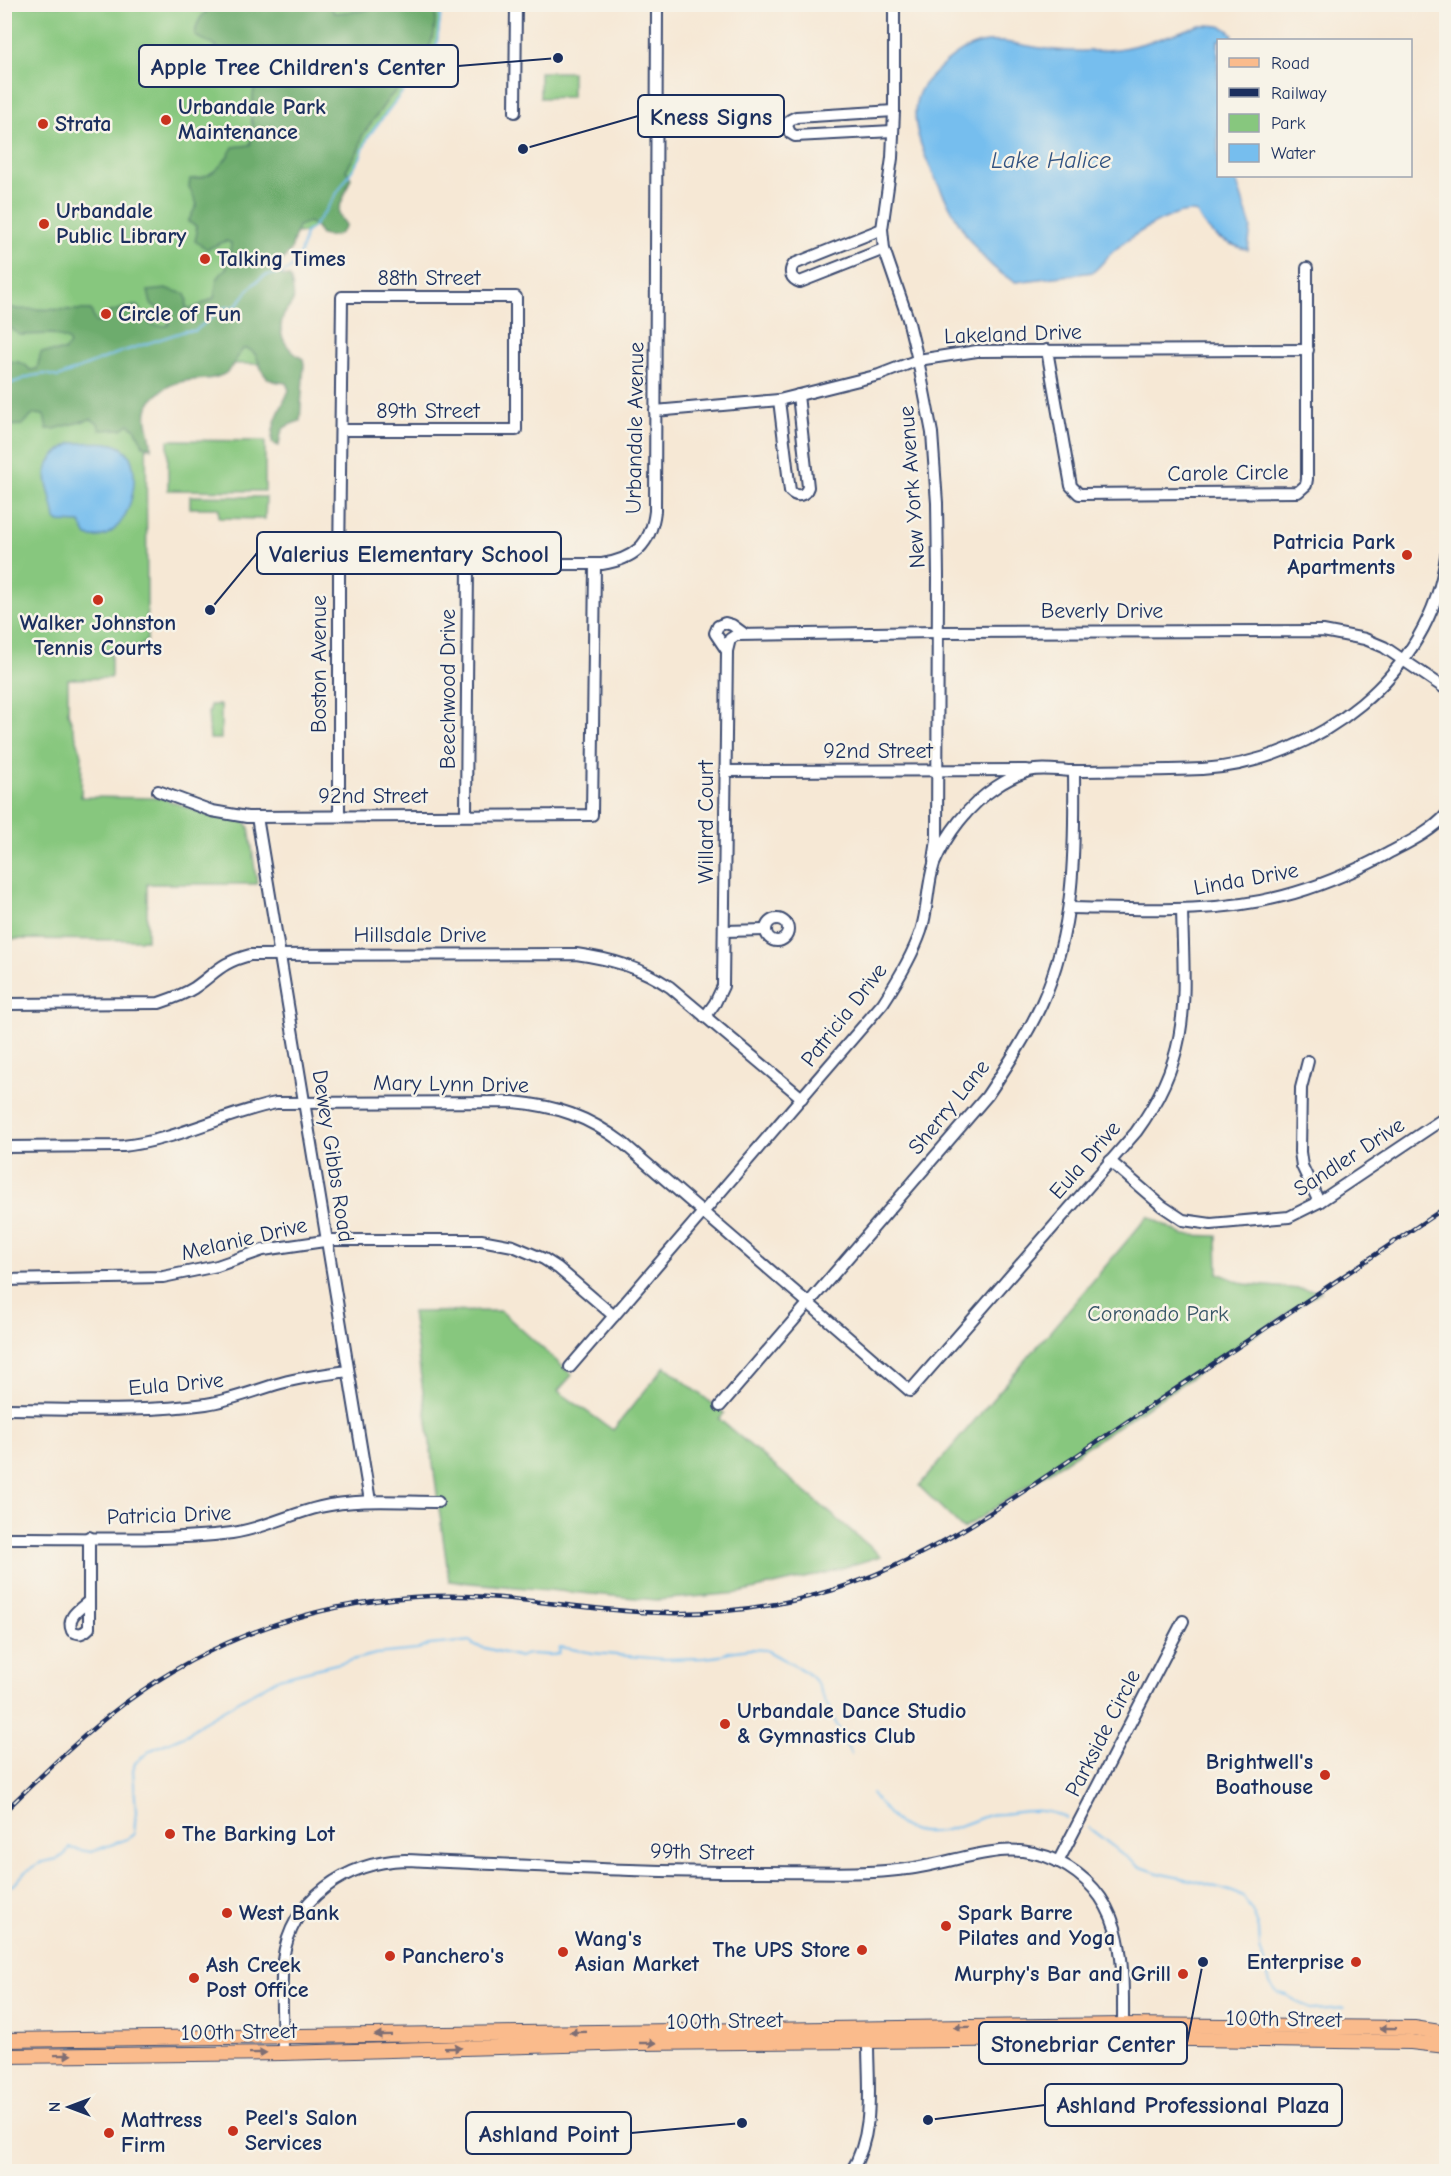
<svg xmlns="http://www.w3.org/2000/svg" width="1451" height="2176" viewBox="0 0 1451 2176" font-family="'Comic Neue',sans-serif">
<rect width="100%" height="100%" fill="#f7f3e8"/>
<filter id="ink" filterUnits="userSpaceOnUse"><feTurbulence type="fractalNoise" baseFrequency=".0167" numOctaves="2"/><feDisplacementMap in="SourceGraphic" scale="12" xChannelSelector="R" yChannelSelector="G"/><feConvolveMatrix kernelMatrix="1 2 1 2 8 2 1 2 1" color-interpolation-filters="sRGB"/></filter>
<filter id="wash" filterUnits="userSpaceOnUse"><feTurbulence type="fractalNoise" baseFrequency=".008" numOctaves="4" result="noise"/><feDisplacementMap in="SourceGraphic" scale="24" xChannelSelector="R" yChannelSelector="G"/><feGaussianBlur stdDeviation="1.35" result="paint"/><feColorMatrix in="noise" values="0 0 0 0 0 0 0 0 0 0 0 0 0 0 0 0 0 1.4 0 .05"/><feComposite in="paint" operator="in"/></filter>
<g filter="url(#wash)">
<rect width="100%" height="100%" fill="#f6e8d5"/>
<!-- green -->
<g fill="#87c77e" stroke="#517b6e" stroke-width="1.5">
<path d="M5,5H442L437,43L432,62L411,81L368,137L360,158L326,210L312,228L305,233L276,232L274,364L146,363L147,640L134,653L111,652V678L68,679V712L82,755L81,797L162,798L213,817L245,822L249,827L257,884H147V940L5,939Z"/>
<path d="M540,72H572V97L540,98Z"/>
<path d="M168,440L265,441V491L168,490Z"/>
<path d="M190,496L266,497L265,519L219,518V508H190Z"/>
<path d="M210,705H221V739H210L208,712H210Z"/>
<path d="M1148,1216L1183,1235L1217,1236L1218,1273L1244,1284L1321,1291L963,1529L919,1486Z"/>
<path d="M501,1311L572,1375L558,1391L613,1430L665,1366L724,1413L719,1419L881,1556L826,1573L739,1593L657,1600L449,1581L412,1312Z"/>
</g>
<!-- forest -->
<path fill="#6dac6d" stroke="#446e66" stroke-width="1.5" d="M214,4L331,6L334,13L361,11L384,5L396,4L394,11L396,13L405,6L431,8L436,12L434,34L424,62L389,98L362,136L359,149L346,170L351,178L339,209V215L346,225C341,237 332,238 321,235L316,227L309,222L298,226L291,250L277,267L276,269L283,276L290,277C292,284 295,294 293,301C291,306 285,311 283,317C276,335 288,351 303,359L304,364L300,421C282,427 281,427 279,446L272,443C271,422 282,408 289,390L286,383C282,382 275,382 271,380C256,374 262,347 243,349C238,355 233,367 227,372C210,386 179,371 156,396C153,399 149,402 148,407C143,421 152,433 151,448L143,445L136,430L129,424L122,429L100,430L98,424L91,419L54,429H47L44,415L34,414L22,425L5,426V362C14,361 24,361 30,370L37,369L41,352L64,351L70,344L68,340L53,334L19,335L5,323V306L17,309L91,310L95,322L104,323L103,318L107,313C114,311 131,305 137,306C149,319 141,326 166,326L169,324V315L151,304L148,291L168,289L185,294L187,299L186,308H194L214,298L217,279L227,267L229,260L231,243L226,241L207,249L195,241L197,233L196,226L188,222L197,204L189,187L190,179C211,179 224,165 233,147L250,145L253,127L251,118L255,77L249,65C240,66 233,63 224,64L216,46L195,36C196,20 203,14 214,4Z"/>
<!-- water -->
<g fill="#76beee" stroke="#4876a6" stroke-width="1.5">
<path d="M1200,25C1213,25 1231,24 1234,40H1218V176H1235L1251,227L1248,250C1225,243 1208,236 1197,213C1178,206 1131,236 1116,249C1107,256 1102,265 1093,272L1016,282C976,264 953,213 934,176C923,153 908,119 919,93C923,82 934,74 942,66C953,56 967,46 981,43C1001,39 1020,45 1040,48C1065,52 1092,52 1117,49C1145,45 1173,34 1200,25Z"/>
<path d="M72,443C88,444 107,439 122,448C148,463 130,548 87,536L80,523L60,522L55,519C50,482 31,466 72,443Z"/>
</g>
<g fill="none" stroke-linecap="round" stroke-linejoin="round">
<!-- stream -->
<g stroke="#76beee" stroke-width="2">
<path d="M4,386L31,376L45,374L58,377L118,353L185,331H195L223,308L236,306C245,295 253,281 267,275C272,274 277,274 282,273C298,268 303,247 305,233L312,228L326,210L360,158L368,137L411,81L432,62L437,43L442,4"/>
<path d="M872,1793C882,1806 892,1822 908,1829C935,1839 964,1824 989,1815C994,1814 998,1814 1003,1814C1027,1811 1043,1807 1066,1818"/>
<path d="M1089,1828L1138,1866L1161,1874L1196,1881L1233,1892L1244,1898L1252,1911L1259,1929L1260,1948L1270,1983L1278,1993L1286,1995L1312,2010L1344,2008"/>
<path d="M4,1886L14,1885C20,1877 27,1870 36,1865C48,1858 62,1863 69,1848L91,1852L127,1839L134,1834L136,1811L133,1770L135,1763L151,1750L188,1734L201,1723L279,1678L376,1654L417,1650L429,1645L471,1641L473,1645L520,1657C531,1650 545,1658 559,1654L560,1647L593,1653L663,1659L704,1658L720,1656L728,1652L750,1649L766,1650L806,1672L816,1682L851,1754"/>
</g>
</g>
</g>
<g filter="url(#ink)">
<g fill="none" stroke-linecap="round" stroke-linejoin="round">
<!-- minor casing -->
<g stroke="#3c4b70" stroke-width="14">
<g id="minor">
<path d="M894,4V111L892,158L882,229L884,249L908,319L918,360L932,433L937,503L938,576L937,840L934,860"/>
<path d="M515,112L516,4"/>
<path d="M893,131L795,136L790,133L787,126L790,120L796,117L894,111"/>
<path d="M882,229L794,264C788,272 791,279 800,282L884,249"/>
<path d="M1047,350L1071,486L1079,494L1298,492L1306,485L1307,479V268"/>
<path d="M779,400L790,491C797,498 805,496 808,487L798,395"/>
<path d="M655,411L779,400L879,375L918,360L977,351L1308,350"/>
<path d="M339,564H602C634,559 651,545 655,511L657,4"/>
<path d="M727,651L715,633L718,626L725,623L732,625L743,633"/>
<path d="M725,771L1027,770"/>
<path d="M158,791L212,811L247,817L592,815L595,564"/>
<path d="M466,815L468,564"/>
<path d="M339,816V564L342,297H516V430H341"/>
<path d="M257,817L370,1501"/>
<path d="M1069,908C1140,909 1214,914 1283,896C1319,887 1353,872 1385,855C1405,844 1430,833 1446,815"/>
<circle cx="777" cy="930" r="11"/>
<path d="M724,931L766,930"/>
<path d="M4,1004L159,1003C171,999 183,995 194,988C217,972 220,963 250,955L576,954C611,959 640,967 670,987L802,1098"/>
<path d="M705,1017L715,1003L723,986L727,651L730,639L736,635L938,632L1323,631L1365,639L1384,647L1446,689"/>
<path d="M1308,1061L1301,1088L1300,1152L1302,1166L1319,1202"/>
<path d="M4,1147L123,1146C177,1140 223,1114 276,1103L513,1102C557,1106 587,1116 623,1143L910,1391L1136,1132C1193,1054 1184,999 1182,909"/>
<path d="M1110,1161L1162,1206L1183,1220L1211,1224L1289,1217L1319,1202L1446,1117"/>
<path d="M4,1280L163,1277L217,1266L263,1250L331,1240H481L513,1246L544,1259L558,1268L614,1316"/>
<path d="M570,1367L883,1003C898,980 912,957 921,931C928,910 927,885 934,864C946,834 969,805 996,787C1005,781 1019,774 1029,771C1042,767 1060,771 1074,771C1116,770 1159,771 1202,769C1316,762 1431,674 1446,556"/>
<path d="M720,1406L987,1096C1007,1066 1026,1037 1041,1005C1075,931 1075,850 1074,771"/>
<path d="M4,1409C71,1409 140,1413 206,1404C232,1400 256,1390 281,1383C303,1377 325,1374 348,1371"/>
<path d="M89,1537V1601"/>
<path d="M4,1538C80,1537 157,1542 232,1533C263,1529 290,1514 320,1507C358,1498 398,1502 438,1502"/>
<path d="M89,1601V1628C83,1634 79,1635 72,1631C66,1616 79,1610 89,1601Z"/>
<path d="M1058,1862L1183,1621"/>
<path d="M283,2053C283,2022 280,1990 283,1960C291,1898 347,1862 405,1860C525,1865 646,1873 767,1872C813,1872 861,1875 907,1869C960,1863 1005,1836 1057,1861C1128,1896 1123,1963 1123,2031"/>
<path d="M851,2172C877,2130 867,2080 868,2034"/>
</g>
</g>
<!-- major casing -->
<g stroke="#3c4b70" stroke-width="16">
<g id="major">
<path d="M4,2040L1123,2025L1414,2028L1446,2033"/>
<path d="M4,2056L283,2053L638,2043L868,2041L1123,2038L1411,2042L1446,2046"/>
</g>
</g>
<!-- minor -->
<use href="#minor" stroke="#fff" stroke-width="10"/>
<!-- major -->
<use href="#major" stroke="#fabb8c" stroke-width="14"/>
<!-- rail casing -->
<g stroke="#1b2f5e" stroke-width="4.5">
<path id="rail" d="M4,1812C43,1774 82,1735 125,1703C233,1622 368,1586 501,1598C547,1602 593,1609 639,1612C704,1616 771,1609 833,1590C932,1559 1016,1496 1101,1439C1217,1362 1332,1284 1446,1207"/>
</g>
<!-- rail -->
<use href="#rail" stroke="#f7f3e8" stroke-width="2" stroke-dasharray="7" stroke-linecap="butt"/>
</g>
<!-- one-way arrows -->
<defs><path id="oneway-solid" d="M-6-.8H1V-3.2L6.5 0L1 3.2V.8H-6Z" transform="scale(1.5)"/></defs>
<g fill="#7f6e73">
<use href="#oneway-solid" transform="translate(962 2027) rotate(179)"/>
<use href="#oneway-solid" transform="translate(1388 2028) rotate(-179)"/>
<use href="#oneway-solid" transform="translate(578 2032) rotate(179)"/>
<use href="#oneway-solid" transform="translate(383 2035) rotate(179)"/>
<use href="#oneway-solid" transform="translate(648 2043)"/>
<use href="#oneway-solid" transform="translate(453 2048) rotate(-2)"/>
<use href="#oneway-solid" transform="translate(258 2053) rotate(-1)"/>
<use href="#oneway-solid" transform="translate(63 2055) rotate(-1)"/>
</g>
</g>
<!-- markers -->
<g fill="#c8321e" stroke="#f7f3e8" stroke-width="2">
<circle cx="166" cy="120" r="6"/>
<circle cx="43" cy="124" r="6"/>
<circle cx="44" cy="224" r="6"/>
<circle cx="205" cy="259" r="6"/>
<circle cx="106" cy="314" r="6"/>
<circle cx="1407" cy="555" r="6"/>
<circle cx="98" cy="600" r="6"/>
<circle cx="725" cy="1724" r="6"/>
<circle cx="1325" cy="1775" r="6"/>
<circle cx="170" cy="1834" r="6"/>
<circle cx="227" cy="1913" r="6"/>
<circle cx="946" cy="1926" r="6"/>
<circle cx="862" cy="1950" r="6"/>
<circle cx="563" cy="1952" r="6"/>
<circle cx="390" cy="1956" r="6"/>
<circle cx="1356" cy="1962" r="6"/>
<circle cx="1183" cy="1974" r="6"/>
<circle cx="194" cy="1978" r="6"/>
<circle cx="233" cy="2131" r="6"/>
<circle cx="109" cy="2133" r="6"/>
</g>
<g text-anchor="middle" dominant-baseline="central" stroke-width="5" stroke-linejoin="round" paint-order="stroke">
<!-- poi labels -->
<g font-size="22" font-weight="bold" fill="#1b2f5e" stroke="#f7f3e8" text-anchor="start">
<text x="178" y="107">Urbandale Park<tspan x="178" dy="25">Maintenance</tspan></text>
<text x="55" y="124">Strata</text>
<text x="56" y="211">Urbandale<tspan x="56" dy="25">Public Library</tspan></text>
<text x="217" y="259">Talking Times</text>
<text x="118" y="314">Circle of Fun</text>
<text x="1395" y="542" text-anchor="end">Patricia Park<tspan x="1395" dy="25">Apartments</tspan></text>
<text x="98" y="623" text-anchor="middle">Walker Johnston<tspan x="98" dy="25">Tennis Courts</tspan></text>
<text x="737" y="1711">Urbandale Dance Studio<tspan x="737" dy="25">&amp; Gymnastics Club</tspan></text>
<text x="1313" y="1762" text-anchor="end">Brightwell's<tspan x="1313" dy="25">Boathouse</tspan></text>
<text x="182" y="1834">The Barking Lot</text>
<text x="239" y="1913">West Bank</text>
<text x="958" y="1913">Spark Barre<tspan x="958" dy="25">Pilates and Yoga</tspan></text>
<text x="575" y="1939">Wang's<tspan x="575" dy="25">Asian Market</tspan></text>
<text x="850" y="1950" text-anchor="end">The UPS Store</text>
<text x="402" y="1956">Panchero's</text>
<text x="1344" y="1962" text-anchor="end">Enterprise</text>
<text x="206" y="1965">Ash Creek<tspan x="206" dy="25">Post Office</tspan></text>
<text x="1171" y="1974" text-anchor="end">Murphy's Bar and Grill</text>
<text x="245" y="2118">Peel's Salon<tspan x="245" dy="25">Services</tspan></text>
<text x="121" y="2120">Mattress<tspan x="121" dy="25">Firm</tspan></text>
</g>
<!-- street labels -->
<g font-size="22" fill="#1b2f5e" stroke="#f7f3e8">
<text x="429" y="278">88th Street</text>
<text transform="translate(1013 334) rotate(-2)">Lakeland Drive</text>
<text x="428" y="411">89th Street</text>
<text transform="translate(635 428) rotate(-89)">Urbandale Avenue</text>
<text transform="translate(1228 473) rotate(-1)">Carole Circle</text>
<text transform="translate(912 487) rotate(-94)">New York Avenue</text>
<text x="1102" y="611">Beverly Drive</text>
<text transform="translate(319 664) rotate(-90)">Boston Avenue</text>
<text transform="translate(448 689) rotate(-90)">Beechwood Drive</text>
<text x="878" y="751">92nd Street</text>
<text x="373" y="796">92nd Street</text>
<text transform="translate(706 822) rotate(-90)">Willard Court</text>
<text transform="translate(1246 879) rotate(-10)">Linda Drive</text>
<text x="420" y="935">Hillsdale Drive</text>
<text transform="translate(844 1015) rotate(-52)">Patricia Drive</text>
<text transform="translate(451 1084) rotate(1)">Mary Lynn Drive</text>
<text transform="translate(949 1107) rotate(-51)">Sherry Lane</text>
<text transform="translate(333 1156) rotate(81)">Dewey Gibbs Road</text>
<text transform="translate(1349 1157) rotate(-33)">Sandler Drive</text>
<text transform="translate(1085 1160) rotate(-49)">Eula Drive</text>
<text transform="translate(244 1239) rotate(-13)">Melanie Drive</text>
<text transform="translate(176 1384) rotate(-5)">Eula Drive</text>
<text transform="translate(169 1515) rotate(-2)">Patricia Drive</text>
<text transform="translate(1103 1733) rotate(-63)">Parkside Circle</text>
<text transform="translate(702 1852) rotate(1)">99th Street</text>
<text transform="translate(1284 2019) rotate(1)">100th Street</text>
<text transform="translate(725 2021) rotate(-1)">100th Street</text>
<text transform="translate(239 2032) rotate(-1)">100th Street</text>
</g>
<!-- park labels -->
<g font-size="22" fill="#365566" stroke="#f7f3e8">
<text x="1158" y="1314">Coronado Park</text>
</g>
<!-- water labels -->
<g font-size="24" font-style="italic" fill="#325382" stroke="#f7f3e8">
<text x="1051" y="160">Lake Halice</text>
</g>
</g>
<!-- callouts -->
<path fill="none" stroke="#1b2f5e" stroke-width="2" d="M558 58L458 66M523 149L638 116M210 610L257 553M1203 1962L1187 2043M928 2120L1045 2105M742 2123L631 2133"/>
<g fill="#1b2f5e" stroke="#f7f3e8" stroke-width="2">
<circle cx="558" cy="58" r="6"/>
<circle cx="523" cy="149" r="6"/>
<circle cx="210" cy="610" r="6"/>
<circle cx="1203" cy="1962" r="6"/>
<circle cx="928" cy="2120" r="6"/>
<circle cx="742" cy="2123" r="6"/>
</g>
<g fill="#f7f3e8" stroke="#1b2f5e" stroke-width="2">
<rect x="139" y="45" width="319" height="42" rx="6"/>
<rect x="638" y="95" width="146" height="42" rx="6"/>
<rect x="257" y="532" width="304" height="42" rx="6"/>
<rect x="979" y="2022" width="208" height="42" rx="6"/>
<rect x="1045" y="2084" width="297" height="42" rx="6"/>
<rect x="466" y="2112" width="165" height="42" rx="6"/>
</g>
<g font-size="24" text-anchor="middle" font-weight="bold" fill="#1b2f5e">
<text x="298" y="75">Apple Tree Children's Center</text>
<text x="711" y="125">Kness Signs</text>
<text x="409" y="562">Valerius Elementary School</text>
<text x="1083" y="2052">Stonebriar Center</text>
<text x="1193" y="2113">Ashland Professional Plaza</text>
<text x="549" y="2142">Ashland Point</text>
</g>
<!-- margin -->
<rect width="1451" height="2176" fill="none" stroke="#f7f3e8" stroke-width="24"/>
<!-- legend -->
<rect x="1217" y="39" width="195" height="138" fill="#f7f3e8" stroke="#9fa5b1" stroke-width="1.5"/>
<rect x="1229" y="58" width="30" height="9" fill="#fabb8c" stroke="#9fa5b1" stroke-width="1.5"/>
<text x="1271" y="69" font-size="18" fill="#1b2f5e">Road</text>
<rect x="1229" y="88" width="30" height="9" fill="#1b2f5e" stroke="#9fa5b1" stroke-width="1.5"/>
<text x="1271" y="99" font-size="18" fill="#1b2f5e">Railway</text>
<rect x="1229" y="114" width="30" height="18" fill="#87c77e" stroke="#9fa5b1" stroke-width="1.5"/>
<text x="1271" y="129" font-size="18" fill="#1b2f5e">Park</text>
<rect x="1229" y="144" width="30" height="18" fill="#76beee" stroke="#9fa5b1" stroke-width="1.5"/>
<text x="1271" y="159" font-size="18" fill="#1b2f5e">Water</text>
<!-- north arrow -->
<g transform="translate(69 2107) rotate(270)" stroke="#f7f3e8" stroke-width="4.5" paint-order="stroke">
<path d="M0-4.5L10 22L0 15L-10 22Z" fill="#1b2f5e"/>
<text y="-9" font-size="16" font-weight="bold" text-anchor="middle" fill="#1b2f5e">N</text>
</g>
</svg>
